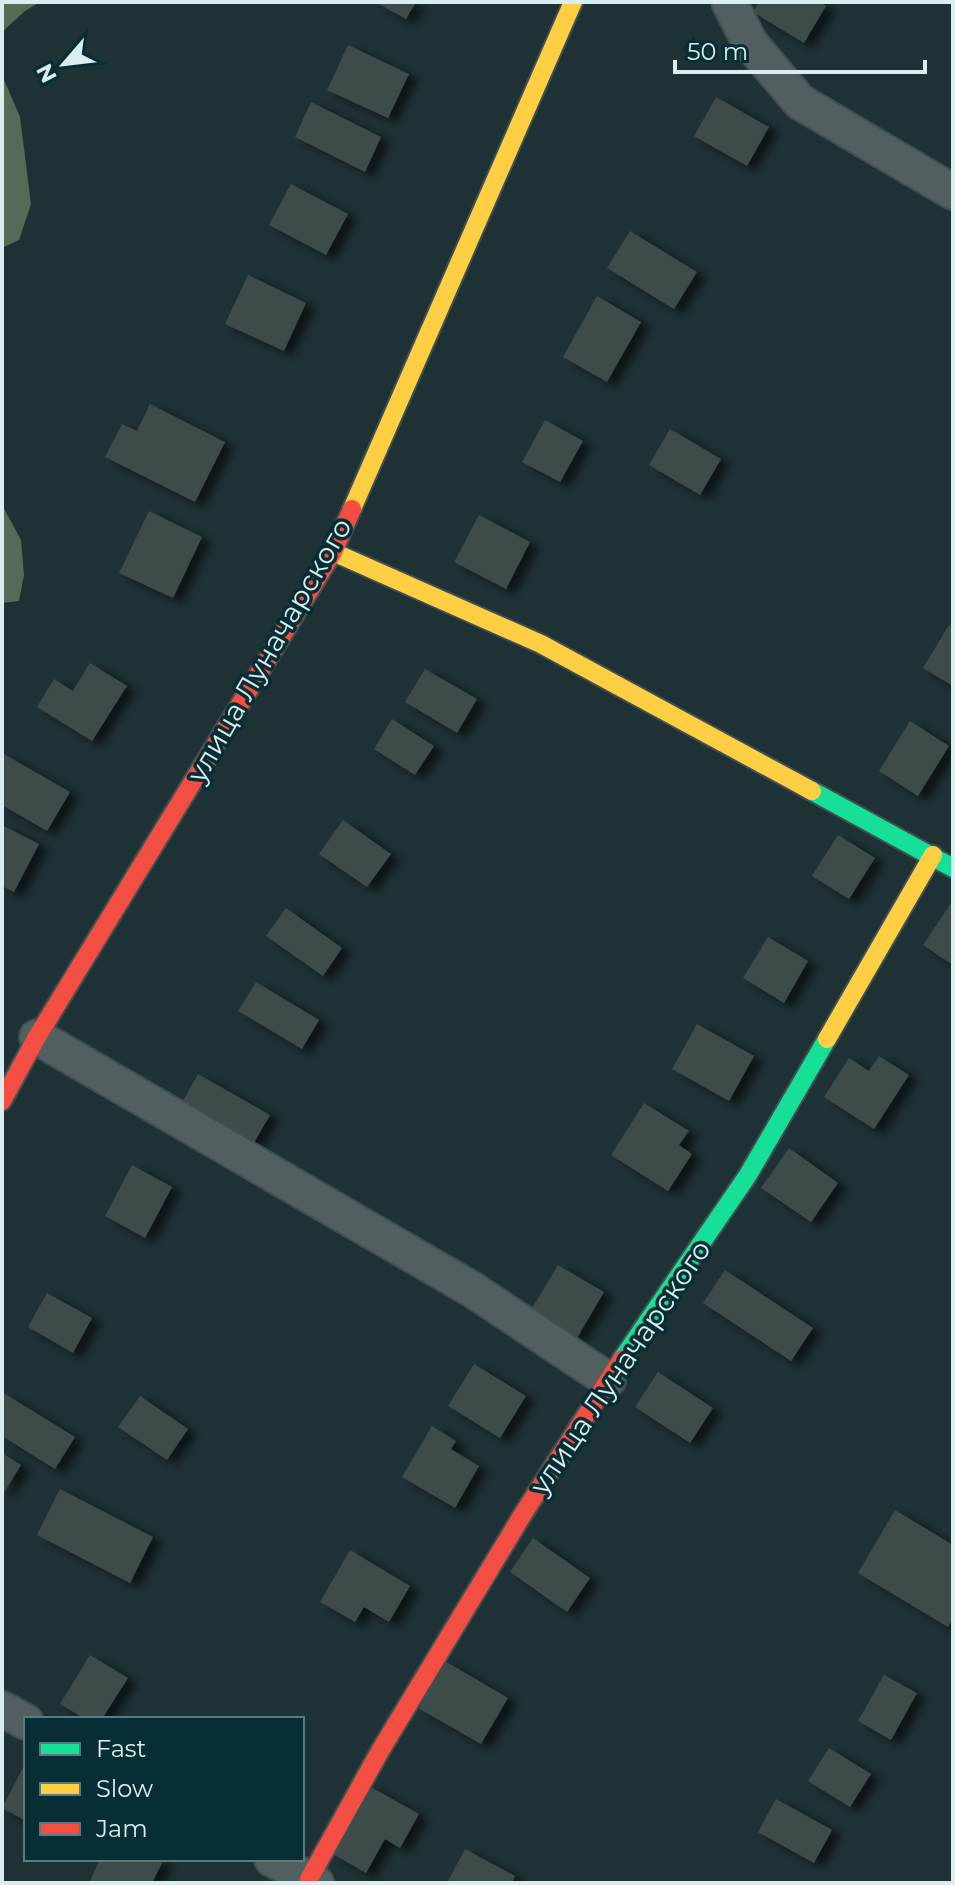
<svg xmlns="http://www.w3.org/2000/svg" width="955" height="1885" viewBox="0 0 955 1885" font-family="Montserrat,sans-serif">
<defs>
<filter id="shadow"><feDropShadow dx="9" dy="5" stdDeviation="4" flood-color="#0009"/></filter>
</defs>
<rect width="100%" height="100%" fill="#1e3134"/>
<!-- forest -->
<g fill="#556b57">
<path d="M2,2H40L25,11L2,32Z"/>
<path d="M2,75L20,117L31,204L19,240L2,248Z"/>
<path d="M2,505L21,540L24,575L19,601L2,603Z"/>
</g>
<!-- building -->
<g fill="#3c4b4b" filter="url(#shadow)">
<path d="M375,2H416L406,19Z"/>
<path d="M759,2H819L826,6L804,43L753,12Z"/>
<path d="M348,45L409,74L388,118L327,90Z"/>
<path d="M716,97L769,127L747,166L694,136Z"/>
<path d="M311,102L381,137L365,172L295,137Z"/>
<path d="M291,184L348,214L326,255L269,225Z"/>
<path d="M630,231L697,272L674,309L607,268Z"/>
<path d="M248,275L306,303L284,351L225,324Z"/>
<path d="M597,296L641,322L607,382L563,357Z"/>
<path d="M150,404L225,442L195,502L105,457L122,424L137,431Z"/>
<path d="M545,420L583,441L560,482L522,462Z"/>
<path d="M670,429L721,459L700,495L649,465Z"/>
<path d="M149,511L202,537L173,598L119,573Z"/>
<path d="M479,515L530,542L506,589L454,562Z"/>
<path d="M949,625L953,627V686L923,668Z"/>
<path d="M90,663L127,686L92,741L37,707L54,679L73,691Z"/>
<path d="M425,669L477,699L457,733L405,702Z"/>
<path d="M392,719L434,746L415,775L374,749Z"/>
<path d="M910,721L949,746L918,796L879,771Z"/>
<path d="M4,754L70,792L47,831L2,805V758Z"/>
<path d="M343,820L391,854L367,887L319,854Z"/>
<path d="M2,825L39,844L14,892L2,886Z"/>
<path d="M838,835L875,858L849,899L812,876Z"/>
<path d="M951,903L953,904V965L923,945Z"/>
<path d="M286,908L342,948L323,976L266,936Z"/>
<path d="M768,937L808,961L784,1003L743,978Z"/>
<path d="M256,982L319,1020L302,1049L238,1011Z"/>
<path d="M697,1024L754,1056L729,1101L672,1069Z"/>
<path d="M879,1056L909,1075L874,1129L824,1097L849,1058L869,1071Z"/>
<path d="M198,1074L270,1115L252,1146L180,1106Z"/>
<path d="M644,1103L689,1131L679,1145L692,1154L668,1191L611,1155Z"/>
<path d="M789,1148L838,1183L811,1222L761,1188Z"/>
<path d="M132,1165L172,1187L145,1238L105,1216Z"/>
<path d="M558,1265L604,1292L577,1338L531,1310Z"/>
<path d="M725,1270L813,1328L791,1361L703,1303Z"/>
<path d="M47,1293L92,1318L73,1353L28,1327Z"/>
<path d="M474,1364L526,1396L500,1438L448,1406Z"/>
<path d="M658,1372L713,1408L690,1443L635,1407Z"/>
<path d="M2,1392L75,1437L55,1469L2,1436Z"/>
<path d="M140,1396L188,1429L167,1460L118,1427Z"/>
<path d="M432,1426L456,1441L451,1449L479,1466L455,1508L402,1477Z"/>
<path d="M2,1453L21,1465L2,1496Z"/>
<path d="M60,1489L153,1537L130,1583L37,1535Z"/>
<path d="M895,1510L953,1545V1619L948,1627L858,1573Z"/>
<path d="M533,1538L590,1578L567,1612L510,1572Z"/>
<path d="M350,1550L410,1586L389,1622L364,1607L355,1622L320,1602Z"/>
<path d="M90,1655L128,1678L102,1719H85L60,1704Z"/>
<path d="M445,1661L508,1698L481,1744L418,1708Z"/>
<path d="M884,1675L917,1693L891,1740L858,1721Z"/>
<path d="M829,1748L871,1774L850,1807L808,1781Z"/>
<path d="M26,1762V1821L2,1808Z"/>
<path d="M369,1786L419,1814L400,1848L385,1839L366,1873L331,1853Z"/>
<path d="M776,1799L832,1830L814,1863L758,1832Z"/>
<path d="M465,1849L515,1876L512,1883H447Z"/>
<path d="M100,1859H164L152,1883H89Z"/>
</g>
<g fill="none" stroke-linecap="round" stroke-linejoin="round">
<!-- street casing -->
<g stroke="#404f52" stroke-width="38">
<g id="street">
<path d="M729,2L750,43L800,102L953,192"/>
<path d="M37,1037L473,1290L608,1380"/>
<path d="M2,1709L26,1722"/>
<path d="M272,1859L316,1883"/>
</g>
</g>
<!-- fast casing -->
<g stroke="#404f52" stroke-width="22">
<g id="fast">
<path d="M812,791L953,868"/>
<path d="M622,1359L748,1175L827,1039"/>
</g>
</g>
<!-- slow casing -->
<g stroke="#404f52" stroke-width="22">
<g id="slow">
<path d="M352,509L573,2"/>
<path d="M333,552L541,644L812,791"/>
<path d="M827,1039L933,855"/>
</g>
</g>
<!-- jam casing -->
<g stroke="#404f52" stroke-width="22">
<g id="jam">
<path d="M2,1101L37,1037L333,552L352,509"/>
<path d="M309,1879L380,1751L523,1514L622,1359"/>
</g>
</g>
<!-- street -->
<use href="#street" stroke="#515f61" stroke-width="34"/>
<!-- fast -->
<use href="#fast" stroke="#16e098" stroke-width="18"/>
<!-- slow -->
<use href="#slow" stroke="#ffcf43" stroke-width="18"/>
<!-- jam -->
<use href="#jam" stroke="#f24e42" stroke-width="18"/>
</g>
<g text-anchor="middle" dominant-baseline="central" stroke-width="7" stroke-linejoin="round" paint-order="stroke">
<!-- street labels -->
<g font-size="28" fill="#daedf1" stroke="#072e34">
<text transform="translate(269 650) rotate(-60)">улица Луначарского</text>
<text transform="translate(620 1367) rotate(-56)">улица Луначарского</text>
</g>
</g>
<!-- border -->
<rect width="955" height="1885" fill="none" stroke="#daedf1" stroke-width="8"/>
<!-- legend -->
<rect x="24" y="1717" width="280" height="144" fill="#072e34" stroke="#5b7a80" stroke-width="2"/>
<rect x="40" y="1743" width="40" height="12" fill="#16e098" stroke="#5b7a80" stroke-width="2"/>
<text x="96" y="1757" font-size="24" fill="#daedf1">Fast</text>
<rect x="40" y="1783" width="40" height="12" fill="#ffcf43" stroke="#5b7a80" stroke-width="2"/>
<text x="96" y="1797" font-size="24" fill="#daedf1">Slow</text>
<rect x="40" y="1823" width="40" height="12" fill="#f24e42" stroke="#5b7a80" stroke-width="2"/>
<text x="96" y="1837" font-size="24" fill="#daedf1">Jam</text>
<!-- north arrow -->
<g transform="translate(64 64) rotate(242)" stroke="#072e34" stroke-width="6" paint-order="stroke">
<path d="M0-6L14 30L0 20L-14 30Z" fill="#daedf1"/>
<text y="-12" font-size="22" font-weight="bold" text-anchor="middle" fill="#daedf1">N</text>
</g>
<!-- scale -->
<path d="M675 60v12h250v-12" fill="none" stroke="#daedf1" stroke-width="4"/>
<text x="687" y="60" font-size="24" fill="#daedf1" stroke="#072e34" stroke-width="6" paint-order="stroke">50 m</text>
</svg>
